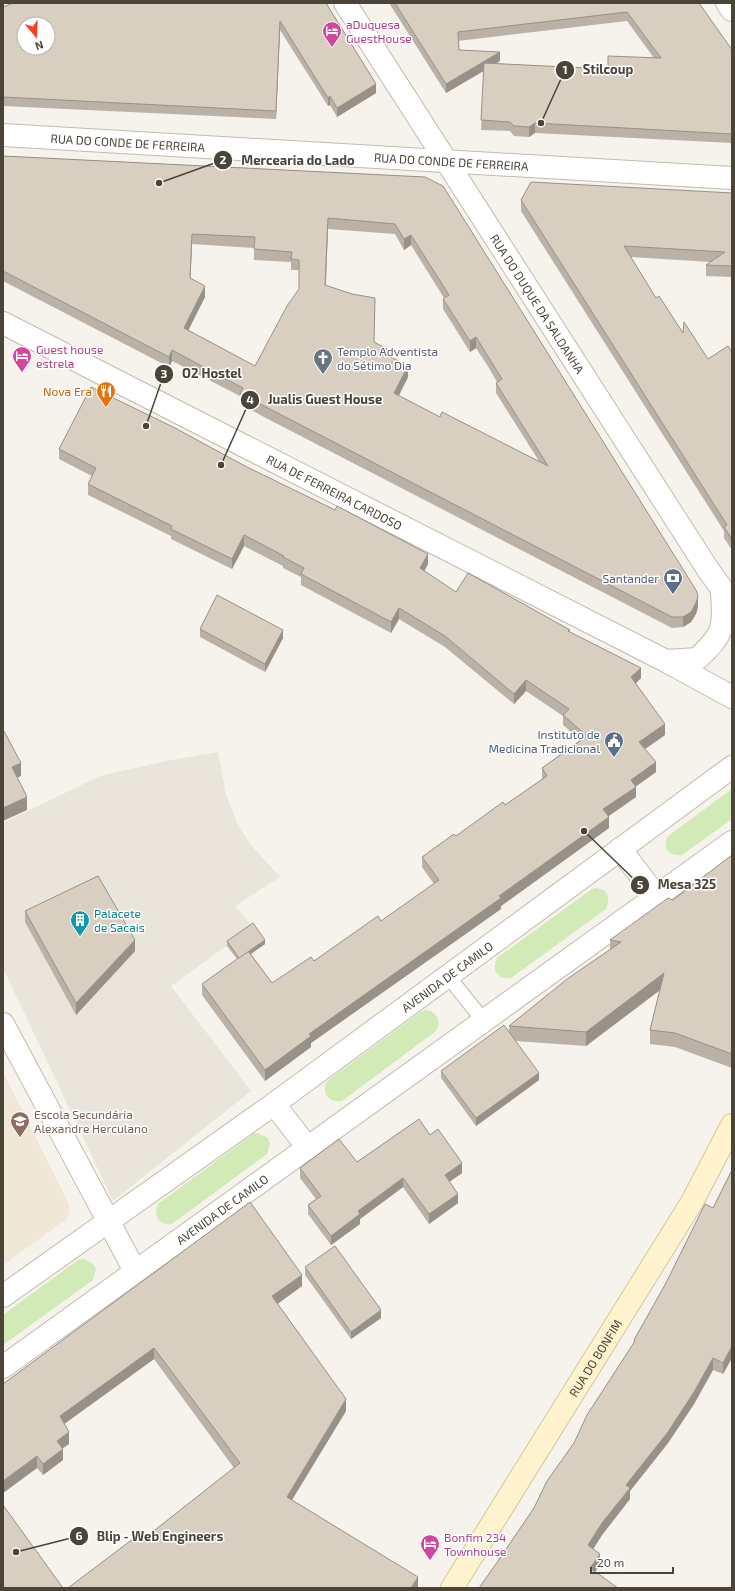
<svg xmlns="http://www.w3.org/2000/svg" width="735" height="1591" viewBox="0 0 735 1591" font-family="'Exo 2',sans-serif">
<rect width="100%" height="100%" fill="#f6f3ec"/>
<!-- residential -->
<path fill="#eae5da" d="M218,752L226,794L237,823L250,844L280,877L235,906L253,927L171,986L251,1091L113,1201L3,968V823L100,776L166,761Z"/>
<!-- education -->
<path fill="#efe8d6" d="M3,1072L69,1204V1215L65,1220L3,1265Z"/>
<!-- green -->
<g fill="#d2eab5">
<path d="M732,789V819L682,855C669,857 661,848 668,836Z"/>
<path d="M597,888C608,890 611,898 606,909L511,978C498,980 491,970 497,958L592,889Z"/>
<path d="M427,1010C438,1013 441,1021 436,1031L342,1101C328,1103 321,1093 327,1081L422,1011Z"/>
<path d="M258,1133L268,1138L270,1144L267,1154L172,1224C159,1226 153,1216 158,1204L253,1134Z"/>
<path d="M84,1259L93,1264L96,1269L93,1280L3,1345V1315L78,1260Z"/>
</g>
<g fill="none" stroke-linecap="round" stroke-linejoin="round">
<!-- service casing -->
<g stroke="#c2bbae" stroke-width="16">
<path id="service" d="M447,975L483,1020"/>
</g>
<!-- minor casing -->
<g stroke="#c2bbae" stroke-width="24">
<g id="minor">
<path id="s1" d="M345,3L707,568L732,603"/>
<path d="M727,3L732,10"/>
<path id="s2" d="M3,135L732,178"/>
<path d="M666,661L697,659C725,633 724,628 722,592"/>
<path d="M620,849L656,896"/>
<path d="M3,1024L135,1271"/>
<path d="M274,1104L308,1148"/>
<path id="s3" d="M3,1296L274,1104L732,767"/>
<path id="s4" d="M3,1367L732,842"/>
</g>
</g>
<!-- tertiary casing -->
<g stroke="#c2bbae" stroke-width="24">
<g id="tertiary">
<path id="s5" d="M3,323L666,661L732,697"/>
</g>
</g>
<!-- secondary casing -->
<g stroke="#d6c79b" stroke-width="24">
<g id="secondary">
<path id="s6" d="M452,1588L692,1202L732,1125"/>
</g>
</g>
<!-- service -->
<use href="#service" stroke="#fff" stroke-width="14"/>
<!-- minor -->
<use href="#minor" stroke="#fff" stroke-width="22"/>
<!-- tertiary -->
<use href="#tertiary" stroke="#fff" stroke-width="22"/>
<!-- secondary -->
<use href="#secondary" stroke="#fff3cd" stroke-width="22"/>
</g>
<!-- wall -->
<g fill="#bab2a6" fill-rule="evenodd">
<path d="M326,3L376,93L337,117L330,105L328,106L280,30L276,119L3,106V7Z"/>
<path d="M389,3H699L732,50V143L535,133L529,137L514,136L510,131L481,130L484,71L446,93ZM627,21L654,58L608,69L495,64L500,61L459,50L458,41Z"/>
<path d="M3,156L425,177L698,607L696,614L691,622L683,627L672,628L264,417L240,404V396L172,361L169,367L3,281ZM328,229L395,234L404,250L411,245L444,298L443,299V309L470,352L476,348L489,368L497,382L496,383V393L539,461L440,417L399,396L408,377L374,342L375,308L326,286ZM192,244L254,248V260L291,262V270H299V290L255,366L188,330L205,297L190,279Z"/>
<path d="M732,193V277L706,276V265L710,262L631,257L656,298L683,333L708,359L732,353V550L724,538V531L521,211V200Z"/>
<path d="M59,449L428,564L424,571L456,592L570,632L641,678L636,683L665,735L645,749L656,772L636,786V797L608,816L609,828L501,906V909L311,1043V1047L265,1081L202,995V984L237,959L227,946V941L265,944L251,954L272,983L314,961L381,921L434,884L422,867V857L456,836L505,805L542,779V768L580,740L563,725V716L526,691L514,704L445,647L399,619L391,633L301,585V577L283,568V566L244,546L232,569L171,539V536L88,495V484L92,476L59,459Z"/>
<path d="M200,629L283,638L265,672L200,637Z"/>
<path d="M732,855V1068L675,1047L650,1044V1030L660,990L586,1046L515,1041L539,1080L476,1126L441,1078V1071L509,1032V1026L610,950V940L673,900Z"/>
<path d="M25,911L135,951L76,1015L25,922Z"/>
<path d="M430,1135L462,1173L449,1182L458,1203L429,1224L403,1187L360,1219V1224L331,1245L308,1214V1205L316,1199L300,1178V1168L357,1162Z"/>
<path d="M732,1170V1358L723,1374L713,1370L694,1404L668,1443L630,1491V1499L602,1535L593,1549L600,1565L595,1571L498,1561L534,1508L574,1443L634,1343V1340L713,1208Z"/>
<path d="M305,1267L381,1318L351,1339L305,1275Z"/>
<path d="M302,1286L277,1304L346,1411L292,1500L418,1588L146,1537L234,1468L154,1359L64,1424L69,1444L63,1448V1460L43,1475L37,1468L3,1493V1384Z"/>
</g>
<!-- shaded-wall -->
<g fill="#979187">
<path d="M280,21V30L276,119V111Z"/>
<path d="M500,52V61L446,93V84Z"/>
<path d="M376,84V93L337,117V108Z"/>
<path d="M330,96V105L328,106V98Z"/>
<path d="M535,123V133L529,137V127Z"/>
<path d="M328,218V229L325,296V285Z"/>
<path d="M192,234V244L190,289V278Z"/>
<path d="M411,235V245L404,250V239Z"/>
<path d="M205,286V297L184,339V328Z"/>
<path d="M476,337V348L470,352V341Z"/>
<path d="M387,349V360L385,354Z"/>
<path d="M172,350V361L169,367V357Z"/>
<path d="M408,366V377L394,404V393Z"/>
<path d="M244,535V546L232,569V559Z"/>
<path d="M428,554V564L420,579V568Z"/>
<path d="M698,596V607L696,614L691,622L683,627V617Z"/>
<path d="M399,608V619L391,633V622Z"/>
<path d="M283,630V638L265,672V664Z"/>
<path d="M641,668V678L631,688V677Z"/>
<path d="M526,680V691L514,704V694Z"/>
<path d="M665,724V735L639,753V742Z"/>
<path d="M656,762V772L631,790V780Z"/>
<path d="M21,763V776L12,780V767Z"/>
<path d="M636,787V797L603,820V809Z"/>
<path d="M27,797V810L3,821V808Z"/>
<path d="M609,817V828L501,906V909L311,1043V1047L265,1081V1070L309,1034Z"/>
<path d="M135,940V951L76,1015V1003Z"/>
<path d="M265,940V944L239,962V958Z"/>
<path d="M664,973V987L586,1046V1032Z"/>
<path d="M539,1073V1080L476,1126V1118Z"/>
<path d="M462,1163V1173L445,1185V1175Z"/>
<path d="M403,1178V1187L360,1219V1224L331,1245V1236L358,1211Z"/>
<path d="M458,1194V1203L429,1224V1214Z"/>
<path d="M302,1275V1286L272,1308V1296Z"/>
<path d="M381,1310V1318L351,1339V1332Z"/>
<path d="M732,1346V1358L723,1374V1363Z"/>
<path d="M154,1348V1359L60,1427V1416Z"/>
<path d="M713,1358V1370L694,1404L668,1443L630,1491V1499L602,1535L588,1557V1545L626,1485Z"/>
<path d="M346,1399V1411L287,1508V1497Z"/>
<path d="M69,1432V1444L57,1452V1441Z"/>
<path d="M63,1449V1460L43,1475V1464Z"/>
<path d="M37,1456V1468L3,1493V1481Z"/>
<path d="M600,1554V1565L590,1579V1568Z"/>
<path d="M418,1577V1588H411Z"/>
</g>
<!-- building -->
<g fill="#d8cfc1" stroke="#979187" fill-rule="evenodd">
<path d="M13,3H326L376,84L337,108L330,96L328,98L280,21L276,111L3,97V7ZM24,24H48V48H24Z"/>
<path d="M395,3H699L732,50V134L535,123L529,127L514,126L510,122L481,120L484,63L608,69V56L661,58L627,12L610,14L458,32L459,50L500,52L446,84Z"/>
<path d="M3,156L425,177L443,186L696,590L698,596L696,603L691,612L683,617H672L264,406L240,393L243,388L172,350L169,357L3,271ZM328,218L395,224L404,239L411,235L449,295L443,299L470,341L476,337L502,379L496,383L548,466L442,412L440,417L394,393L408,366L385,354L387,349L374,342L375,298L352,294L325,285ZM192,234L255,237L254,249L292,252L291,259L299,260V289L287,306L255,366L184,328L205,286L190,278Z"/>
<path d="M531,182L732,193V266L706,265L725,252L624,246L656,298L659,296L683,333L684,322L708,359L728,346L732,353V539L724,527L727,525L521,200Z"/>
<path d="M91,387L175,428L245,466L335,510L337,506L428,554L420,568L456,592L468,573L570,630L568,631L641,668L631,677L665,724L639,742L656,762L631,780L636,787L603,809L609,817L499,896L501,898L309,1034L311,1036L265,1070L202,984L248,951L272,983L311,957L314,961L378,916L381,921L439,880L422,857L454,834L456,836L503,802L505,805L547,776L542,768L587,736L563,715L569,709L526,680L514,694L445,636L399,608L391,622L301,574L304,568L283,557L284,556L244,535L232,559L171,529L172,526L88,484L96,468L59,449Z"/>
<path d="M217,595L283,630L265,664L200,629Z"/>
<path d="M3,731H4L21,763L12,767L27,797L3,808Z"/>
<path d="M732,855V1054L675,1033L650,1030L664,973L586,1032L509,1026L567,979L621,942L610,940L668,898L673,900Z"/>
<path d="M98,876L135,940L76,1003L25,911Z"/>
<path d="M253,923L265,940L239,958L227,941Z"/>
<path d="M504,1025L539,1073L476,1118L441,1071Z"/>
<path d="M419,1119L430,1135L438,1129L462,1163L445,1175L458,1194L429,1214L403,1178L358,1211L360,1214L331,1236L308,1205L321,1196L300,1168L339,1139L357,1162Z"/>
<path d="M732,1170V1346L723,1363L713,1358L694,1392L668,1432L626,1485L630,1488L602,1523L588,1545L600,1554L590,1568L618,1588H479L498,1561L534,1508L547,1481L574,1443L587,1415L635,1341L634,1340L666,1283L705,1204L713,1208Z"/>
<path d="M250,1202L302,1275L272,1296L346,1399L287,1497L418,1577L411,1588H68L142,1532L146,1537L240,1463L154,1348L60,1416L69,1432L57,1441L63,1449L43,1464L37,1456L3,1481V1384Z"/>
<path d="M335,1246L381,1310L351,1332L305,1267Z"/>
<path d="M3,1505L63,1588H3Z"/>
</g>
<!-- icons -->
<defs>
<g id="hotel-pin" transform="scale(1)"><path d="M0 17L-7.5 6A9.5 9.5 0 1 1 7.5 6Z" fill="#d1479c" stroke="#fff"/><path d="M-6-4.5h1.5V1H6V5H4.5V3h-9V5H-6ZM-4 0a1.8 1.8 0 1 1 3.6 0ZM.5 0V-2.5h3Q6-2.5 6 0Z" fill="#fff"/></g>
<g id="church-pin" transform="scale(1)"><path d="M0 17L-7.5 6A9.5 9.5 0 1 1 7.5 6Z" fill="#6b7280" stroke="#fff"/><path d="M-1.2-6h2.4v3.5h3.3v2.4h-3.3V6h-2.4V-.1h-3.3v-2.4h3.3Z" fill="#fff"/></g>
<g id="restaurant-pin" transform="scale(1)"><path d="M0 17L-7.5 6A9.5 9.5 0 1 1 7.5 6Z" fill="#e8710a" stroke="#fff"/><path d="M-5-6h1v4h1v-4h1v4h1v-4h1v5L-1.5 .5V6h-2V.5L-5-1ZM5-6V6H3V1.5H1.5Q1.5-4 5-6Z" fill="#fff"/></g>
<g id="bank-pin" transform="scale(1)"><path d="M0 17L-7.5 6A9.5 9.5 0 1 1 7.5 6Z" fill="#5c6f8a" stroke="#fff"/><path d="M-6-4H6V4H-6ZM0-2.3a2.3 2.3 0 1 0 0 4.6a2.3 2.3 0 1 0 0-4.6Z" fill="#fff"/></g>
<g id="civic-pin" transform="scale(1)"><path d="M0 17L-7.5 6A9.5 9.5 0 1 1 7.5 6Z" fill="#5c6f8a" stroke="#fff"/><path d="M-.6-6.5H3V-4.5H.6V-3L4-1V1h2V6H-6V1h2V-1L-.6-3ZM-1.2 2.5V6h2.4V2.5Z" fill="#fff"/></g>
<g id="building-pin" transform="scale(1)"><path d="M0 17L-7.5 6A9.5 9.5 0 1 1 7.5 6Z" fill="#0f9aa8" stroke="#fff"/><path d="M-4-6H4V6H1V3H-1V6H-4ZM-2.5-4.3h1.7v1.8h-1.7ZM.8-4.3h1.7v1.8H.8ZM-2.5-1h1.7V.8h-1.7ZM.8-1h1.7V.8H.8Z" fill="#fff"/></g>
<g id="school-pin" transform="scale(1)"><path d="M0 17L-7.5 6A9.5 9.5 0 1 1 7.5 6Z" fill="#8d6e63" stroke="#fff"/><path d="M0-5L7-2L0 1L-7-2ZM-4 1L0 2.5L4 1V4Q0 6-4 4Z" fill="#fff"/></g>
</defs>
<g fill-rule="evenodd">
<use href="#hotel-pin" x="332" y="31"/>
<use href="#hotel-pin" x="22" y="356"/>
<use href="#church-pin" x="323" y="358"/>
<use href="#restaurant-pin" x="106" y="391"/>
<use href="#bank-pin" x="673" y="578"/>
<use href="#civic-pin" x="614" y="741"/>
<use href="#building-pin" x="80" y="920"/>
<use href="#school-pin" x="20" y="1121"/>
<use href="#hotel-pin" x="430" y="1544"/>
</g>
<g text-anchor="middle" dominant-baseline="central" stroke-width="3" stroke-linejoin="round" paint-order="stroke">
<!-- hotel labels -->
<g font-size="12" fill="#b23c85" stroke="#fff" text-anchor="start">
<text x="346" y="24">aDuquesa<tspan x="346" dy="14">GuestHouse</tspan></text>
<text x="36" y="349">Guest house<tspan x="36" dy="14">estrela</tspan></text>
<text x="444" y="1537">Bonfim 234<tspan x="444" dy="14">Townhouse</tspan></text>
</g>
<!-- street labels -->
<g font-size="12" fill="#4b4439" stroke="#fff">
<text stroke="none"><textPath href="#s2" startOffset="125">RUA DO CONDE DE FERREIRA</textPath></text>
<text stroke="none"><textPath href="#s2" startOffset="449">RUA DO CONDE DE FERREIRA</textPath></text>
<text stroke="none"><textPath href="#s1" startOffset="357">RUA DO DUQUE DA SALDANHA</textPath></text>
<text stroke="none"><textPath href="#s5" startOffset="372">RUA DE FERREIRA CARDOSO</textPath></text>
<text stroke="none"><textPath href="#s3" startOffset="547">AVENIDA DE CAMILO</textPath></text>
<text stroke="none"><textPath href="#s4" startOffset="270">AVENIDA DE CAMILO</textPath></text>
<text stroke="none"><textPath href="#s6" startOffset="271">RUA DO BONFIM</textPath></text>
</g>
<!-- worship labels -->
<g font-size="12" fill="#5b616d" stroke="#fff" text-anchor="start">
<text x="337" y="351">Templo Adventista<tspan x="337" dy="14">do Sétimo Dia</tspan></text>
</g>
<!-- food labels -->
<g font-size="12" fill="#c56008" stroke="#fff" text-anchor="end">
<text x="92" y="391">Nova Era</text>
</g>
<!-- service labels -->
<g font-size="12" fill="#4e5e75" stroke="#fff" text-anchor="end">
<text x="659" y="578">Santander</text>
<text x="600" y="734">Instituto de<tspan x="600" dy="14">Medicina Tradicional</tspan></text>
</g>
<!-- culture labels -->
<g font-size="12" fill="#0d838f" stroke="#fff" text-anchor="start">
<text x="94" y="913">Palacete<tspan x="94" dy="14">de Sacais</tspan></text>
</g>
<!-- education labels -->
<g font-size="12" fill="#785e54" stroke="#fff" text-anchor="start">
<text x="34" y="1114">Escola Secundária<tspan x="34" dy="14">Alexandre Herculano</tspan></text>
</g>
</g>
<!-- callouts -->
<path fill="none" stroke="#4b4439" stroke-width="1.5" d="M541 123L565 70M159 183L223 160M146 426L164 374M221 465L250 400M584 831L640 885M16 1552L79 1536"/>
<g fill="#4b4439" stroke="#fff" stroke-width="1.5">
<circle cx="541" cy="123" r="4"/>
<circle cx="159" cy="183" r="4"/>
<circle cx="146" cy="426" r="4"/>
<circle cx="221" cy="465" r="4"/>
<circle cx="584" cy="831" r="4"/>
<circle cx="16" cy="1552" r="4"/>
<circle cx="565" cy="70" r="10"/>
<circle cx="223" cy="160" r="10"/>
<circle cx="164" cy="374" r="10"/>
<circle cx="250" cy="400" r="10"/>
<circle cx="640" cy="885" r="10"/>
<circle cx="79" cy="1536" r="10"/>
</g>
<g font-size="12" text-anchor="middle" font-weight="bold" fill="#fff">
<text x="565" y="74">1</text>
<text x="223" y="164">2</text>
<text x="164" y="378">3</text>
<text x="250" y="404">4</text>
<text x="640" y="889">5</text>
<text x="79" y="1540">6</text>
</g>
<g font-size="13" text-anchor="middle" font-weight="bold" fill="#4b4439" stroke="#fff" stroke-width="3" stroke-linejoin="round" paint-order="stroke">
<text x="608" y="74">Stilcoup</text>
<text x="298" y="165">Mercearia do Lado</text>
<text x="212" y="378">O2 Hostel</text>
<text x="325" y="404">Jualis Guest House</text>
<text x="687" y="889">Mesa 325</text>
<text x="160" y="1541">Blip - Web Engineers</text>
</g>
<!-- border -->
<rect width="735" height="1591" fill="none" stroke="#4b4439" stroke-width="8"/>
<!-- north arrow -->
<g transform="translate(36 36) rotate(161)"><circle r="19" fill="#ffffff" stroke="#b7b4b0"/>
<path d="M0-3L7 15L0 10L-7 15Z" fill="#fc3f1d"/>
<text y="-6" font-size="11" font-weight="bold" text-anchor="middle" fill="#4b4439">N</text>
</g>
<!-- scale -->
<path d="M591 1567v6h82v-6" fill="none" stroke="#4b4439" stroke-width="2"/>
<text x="597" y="1567" font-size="12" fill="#4b4439" stroke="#ffffff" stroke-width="3" paint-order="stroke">20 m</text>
</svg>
